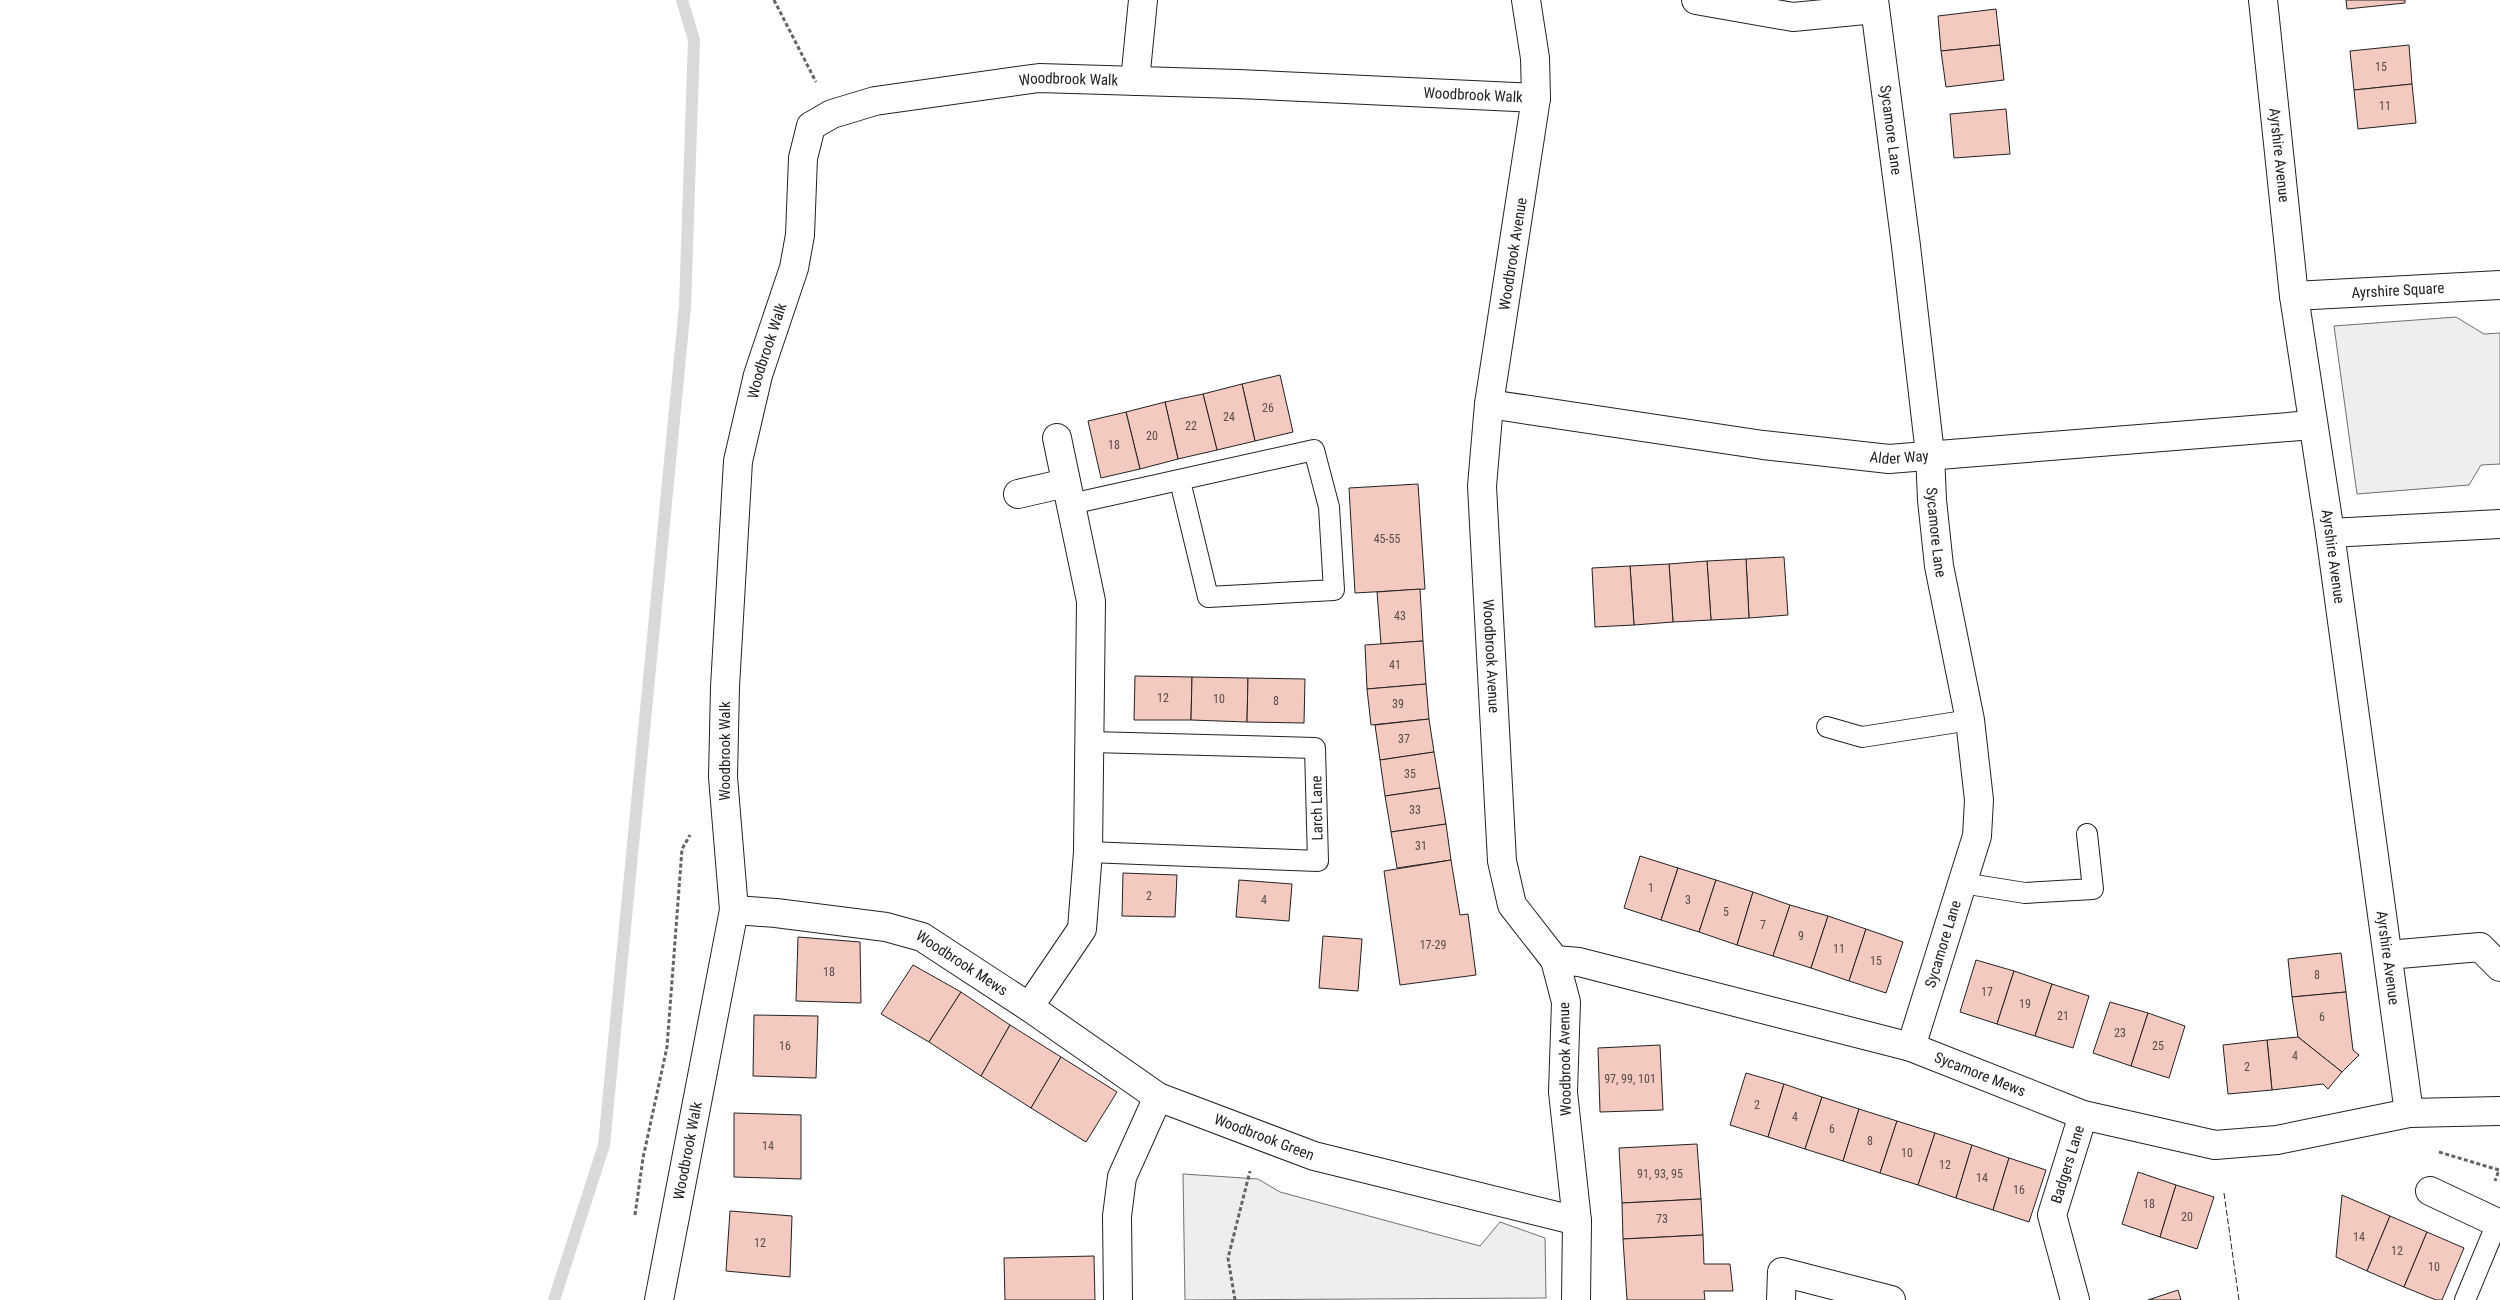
<svg xmlns="http://www.w3.org/2000/svg" width="2500" height="1300" viewBox="0 0 2500 1300" font-family="'Roboto Condensed',sans-serif">
<rect width="100%" height="100%" fill="#fff"/>
<!-- green -->
<g fill="#eee" stroke="#6f6f6f">
<path d="M2456,317L2484,334L2500,333V464L2481,465L2469,485L2357,494L2334,326Z"/>
<path d="M1183,1174L1258,1179L1280,1192L1480,1246L1500,1222L1545,1238L1546,1298L1185,1300Z"/>
</g>
<g fill="none" stroke-linecap="round" stroke-linejoin="round">
<!-- stream -->
<path stroke="#d9d9d9" stroke-width="12" d="M554,1300L604,1145L685,306L694,40L682,0"/>
</g>
<!-- building -->
<g fill="#f3c9c0" stroke="#222">
<path d="M2346,0H2405V3L2347,9Z"/>
<path d="M1996,9L2000,45L1941,51L1938,16Z"/>
<path d="M2000,45L2004,80L1946,87L1941,51Z"/>
<path d="M2409,45L2412,84L2354,90L2350,51Z"/>
<path d="M2412,84L2416,123L2358,129L2354,90Z"/>
<path d="M2006,109L2010,154L1954,158L1950,114Z"/>
<path d="M1280,375L1293,432L1255,441L1242,384Z"/>
<path d="M1242,384L1255,441L1217,450L1203,394Z"/>
<path d="M1203,394L1217,450L1178,459L1165,402Z"/>
<path d="M1165,402L1178,459L1140,469L1126,412Z"/>
<path d="M1126,412L1140,469L1101,478L1088,421Z"/>
<path d="M1418,484L1425,589L1355,593L1349,488Z"/>
<path d="M1784,557L1788,615L1749,618L1746,559Z"/>
<path d="M1746,559L1749,618L1711,620L1707,561Z"/>
<path d="M1707,561L1711,620L1673,622L1669,564Z"/>
<path d="M1669,564L1673,622L1634,625L1630,566Z"/>
<path d="M1630,566L1634,625L1595,627L1592,568Z"/>
<path d="M1420,589L1423,641L1381,644L1377,592Z"/>
<path d="M1423,641L1426,684L1367,689L1365,645Z"/>
<path d="M1135,676L1192,677L1191,720H1134Z"/>
<path d="M1192,677L1248,678L1247,722L1191,720Z"/>
<path d="M1248,678L1305,679L1304,723L1247,722Z"/>
<path d="M1426,684L1429,719L1371,725L1367,689Z"/>
<path d="M1429,719L1434,752L1380,760L1375,725Z"/>
<path d="M1434,752L1440,788L1385,796L1380,760Z"/>
<path d="M1440,788L1446,824L1391,832L1385,796Z"/>
<path d="M1446,824L1451,860L1397,868L1391,832Z"/>
<path d="M1640,856L1678,868L1661,920L1624,908Z"/>
<path d="M1451,860L1460,915L1468,914L1476,975L1400,985L1384,871Z"/>
<path d="M1678,868L1716,880L1699,932L1661,920Z"/>
<path d="M1123,873L1177,875L1175,917L1122,916Z"/>
<path d="M1239,880L1292,884L1289,921L1236,917Z"/>
<path d="M1716,880L1753,892L1737,945L1699,932Z"/>
<path d="M1753,892L1790,905L1773,956L1737,945Z"/>
<path d="M1790,905L1828,916L1811,968L1773,956Z"/>
<path d="M1828,916L1866,929L1849,981L1811,968Z"/>
<path d="M1866,929L1903,942L1886,993L1849,981Z"/>
<path d="M1323,936L1362,939L1358,991L1319,988Z"/>
<path d="M798,937L860,942L861,1003L796,1001Z"/>
<path d="M2341,953L2346,992L2292,997L2288,959Z"/>
<path d="M1976,960L2014,971L1997,1024L1960,1012Z"/>
<path d="M913,965L961,992L929,1042L881,1014Z"/>
<path d="M2014,971L2052,984L2035,1036L1997,1024Z"/>
<path d="M2052,984L2089,996L2073,1048L2035,1036Z"/>
<path d="M961,992L1010,1025L981,1076L929,1042Z"/>
<path d="M2346,992L2353,1050L2359,1055L2342,1072L2298,1037L2292,997Z"/>
<path d="M2110,1002L2148,1013L2131,1066L2093,1053Z"/>
<path d="M2148,1013L2185,1026L2169,1078L2131,1066Z"/>
<path d="M754,1015L818,1016L816,1078L753,1076Z"/>
<path d="M1010,1025L1061,1057L1031,1108L981,1076Z"/>
<path d="M2298,1037L2342,1072L2328,1089L2323,1084L2272,1090L2267,1040Z"/>
<path d="M2267,1040L2272,1090L2228,1094L2223,1045Z"/>
<path d="M1660,1045L1663,1110L1600,1112L1598,1048Z"/>
<path d="M1061,1057L1117,1092L1086,1142L1031,1108Z"/>
<path d="M1746,1073L1784,1084L1768,1137L1730,1125Z"/>
<path d="M1784,1084L1822,1097L1805,1149L1768,1137Z"/>
<path d="M1822,1097L1859,1109L1843,1161L1805,1149Z"/>
<path d="M1859,1109L1897,1121L1880,1173L1843,1161Z"/>
<path d="M734,1113L801,1115V1179L734,1177Z"/>
<path d="M1897,1121L1935,1133L1918,1185L1880,1173Z"/>
<path d="M1935,1133L1972,1145L1956,1198L1918,1185Z"/>
<path d="M1697,1144L1701,1199L1622,1203L1619,1148Z"/>
<path d="M1972,1145L2009,1158L1993,1210L1956,1198Z"/>
<path d="M2009,1158L2046,1170L2029,1222L1993,1210Z"/>
<path d="M2138,1172L2176,1185L2160,1237L2122,1224Z"/>
<path d="M2176,1185L2214,1197L2197,1249L2160,1237Z"/>
<path d="M2342,1195L2390,1216L2367,1271L2336,1257Z"/>
<path d="M1701,1199L1703,1235L1623,1239L1622,1203Z"/>
<path d="M730,1211L792,1216L790,1277L726,1271Z"/>
<path d="M2390,1216L2427,1232L2404,1287L2367,1271Z"/>
<path d="M2427,1232L2464,1248L2442,1300H2436L2404,1287Z"/>
<path d="M1703,1235L1704,1264H1730L1733,1291H1704L1705,1300H1627L1623,1239Z"/>
<path d="M1094,1256L1095,1300H1005L1004,1258Z"/>
<path d="M2178,1290L2181,1300H2148Z"/>
</g>
<g fill="none" stroke-linecap="round" stroke-linejoin="round">
<!-- service casing -->
<g stroke="#222" stroke-width="22">
<g id="service">
<path d="M1071,504L1314,450L1329,507L1334,590L1208,597L1180,481"/>
<path d="M1827,727L1862,737L1970,720"/>
<path d="M1088,852L1318,861L1315,748L1091,742"/>
<path d="M1962,883L2025,893L2093,889L2087,834"/>
<path d="M2465,1300L2497,1223"/>
</g>
</g>
<!-- minor casing -->
<g stroke="#222" stroke-width="30">
<g id="minor">
<path id="s1" d="M1526,0L1535,58L1536,98L1489,404L1482,486L1502,861L1512,905L1555,960L1566,1002L1563,1092L1577,1221L1576,1300"/>
<path d="M1696,0L1793,17L1875,9"/>
<path id="s2" d="M1874,0L1906,246L1930,454L1932,500L1939,566L1970,720L1979,800L1977,836L1911,1047"/>
<path id="s3" d="M2263,0L2294,296L2330,533L2409,1113"/>
<path d="M1135,81L1143,0"/>
<path id="s4" d="M2294,296L2500,285"/>
<path id="s5" d="M1489,404L1763,445L1889,459L2312,425"/>
<path d="M1018,494L1066,483"/>
<path d="M2330,533L2500,524"/>
<path id="s6" d="M734,910L776,913L886,927L922,937L1029,1007L1158,1097L1314,1156L1577,1221"/>
<path d="M2388,955L2480,947L2500,967"/>
<path id="s7" d="M1555,960L1579,962L1911,1047L2083,1115L2215,1145L2277,1140L2409,1113L2500,1111"/>
<path d="M1029,1007L1082,929L1088,852L1091,601L1057,438"/>
<path d="M2430,1191L2500,1224"/>
<path id="s8" d="M659,1300L734,910L723,777L725,687L738,461L758,375L794,268L800,235L803,158L811,126L832,114L875,101L1039,78L1238,84L1536,98"/>
<path d="M1118,1300L1117,1216L1122,1177L1158,1097"/>
<path d="M1781,1300L1782,1272L1891,1300"/>
<path id="s9" d="M2075,1300L2052,1215L2083,1115"/>
</g>
</g>
<!-- path -->
<g stroke="#646464" stroke-width="3" stroke-dasharray="4 2.5" stroke-linecap="butt">
<path d="M774,0L816,82"/>
<path d="M2439,1152L2499,1170L2495,1181"/>
<path d="M635,1215L643,1158L667,1047L682,849L690,835"/>
<path d="M1235,1300L1228,1258L1250,1171"/>
</g>
<!-- service -->
<use href="#service" stroke="#fff" stroke-width="20"/>
<!-- minor -->
<use href="#minor" stroke="#fff" stroke-width="28"/>
<!-- fence -->
<path stroke="#222" stroke-width="1" stroke-dasharray="6 2.5" stroke-linecap="butt" d="M2224,1193L2239,1300"/>
</g>
<g text-anchor="middle" dominant-baseline="central" stroke-width="4" stroke-linejoin="round" paint-order="stroke">
<!-- number labels -->
<g font-size="12" fill="#564c4a">
<text x="2381" y="67">15</text>
<text x="2385" y="106">11</text>
<text x="1268" y="408">26</text>
<text x="1229" y="417">24</text>
<text x="1191" y="426">22</text>
<text x="1152" y="436">20</text>
<text x="1114" y="445">18</text>
<text x="1387" y="539">45-55</text>
<text x="1400" y="616">43</text>
<text x="1395" y="665">41</text>
<text x="1163" y="698">12</text>
<text x="1219" y="699">10</text>
<text x="1276" y="701">8</text>
<text x="1398" y="704">39</text>
<text x="1404" y="739">37</text>
<text x="1410" y="774">35</text>
<text x="1415" y="810">33</text>
<text x="1421" y="846">31</text>
<text x="1651" y="888">1</text>
<text x="1149" y="896">2</text>
<text x="1264" y="900">4</text>
<text x="1688" y="900">3</text>
<text x="1726" y="912">5</text>
<text x="1763" y="925">7</text>
<text x="1801" y="936">9</text>
<text x="1433" y="945">17-29</text>
<text x="1839" y="949">11</text>
<text x="1876" y="961">15</text>
<text x="829" y="972">18</text>
<text x="2317" y="975">8</text>
<text x="1987" y="992">17</text>
<text x="2025" y="1004">19</text>
<text x="2063" y="1016">21</text>
<text x="2322" y="1017">6</text>
<text x="2120" y="1033">23</text>
<text x="785" y="1046">16</text>
<text x="2158" y="1046">25</text>
<text x="2295" y="1056">4</text>
<text x="2247" y="1067">2</text>
<text x="1630" y="1079">97, 99, 101</text>
<text x="1757" y="1105">2</text>
<text x="1795" y="1117">4</text>
<text x="1832" y="1129">6</text>
<text x="1870" y="1141">8</text>
<text x="768" y="1146">14</text>
<text x="1907" y="1153">10</text>
<text x="1945" y="1165">12</text>
<text x="1660" y="1174">91, 93, 95</text>
<text x="1982" y="1178">14</text>
<text x="2019" y="1190">16</text>
<text x="2149" y="1204">18</text>
<text x="2187" y="1217">20</text>
<text x="1662" y="1219">73</text>
<text x="2359" y="1237">14</text>
<text x="760" y="1243">12</text>
<text x="2397" y="1251">12</text>
<text x="2434" y="1267">10</text>
</g>
<!-- street labels -->
<g font-size="15" fill="#222" stroke="#fff">
<text stroke="none"><textPath href="#s8" startOffset="1456">Woodbrook Walk</textPath></text>
<text stroke="none"><textPath href="#s8" startOffset="1861">Woodbrook Walk</textPath></text>
<text stroke="none"><textPath href="#s2" startOffset="131">Sycamore Lane</textPath></text>
<text stroke="none"><textPath href="#s3" startOffset="156">Ayrshire Avenue</textPath></text>
<text transform="translate(1513 254) rotate(-81)">Woodbrook Avenue</text>
<text stroke="none"><textPath href="#s4" startOffset="104">Ayrshire Square</textPath></text>
<text stroke="none"><textPath href="#s8" startOffset="961">Woodbrook Walk</textPath></text>
<text stroke="none"><textPath href="#s5" startOffset="414">Alder Way</textPath></text>
<text stroke="none"><textPath href="#s2" startOffset="536">Sycamore Lane</textPath></text>
<text stroke="none"><textPath href="#s3" startOffset="561">Ayrshire Avenue</textPath></text>
<text stroke="none"><textPath href="#s1" startOffset="661">Woodbrook Avenue</textPath></text>
<text transform="translate(725 751) rotate(-90)">Woodbrook Walk</text>
<text transform="translate(1317 808) rotate(-91)">Larch Lane</text>
<text transform="translate(1943 944) rotate(-73)">Sycamore Lane</text>
<text stroke="none"><textPath href="#s3" startOffset="966">Ayrshire Avenue</textPath></text>
<text stroke="none"><textPath href="#s6" startOffset="238">Woodbrook Mews</textPath></text>
<text transform="translate(1565 1059) rotate(-91)">Woodbrook Avenue</text>
<text stroke="none"><textPath href="#s7" startOffset="441">Sycamore Mews</textPath></text>
<text stroke="none"><textPath href="#s6" startOffset="589">Woodbrook Green</textPath></text>
<text stroke="none"><textPath href="#s8" startOffset="152">Woodbrook Walk</textPath></text>
<text stroke="none"><textPath href="#s9" startOffset="141">Badgers Lane</textPath></text>
</g>
</g>
</svg>
